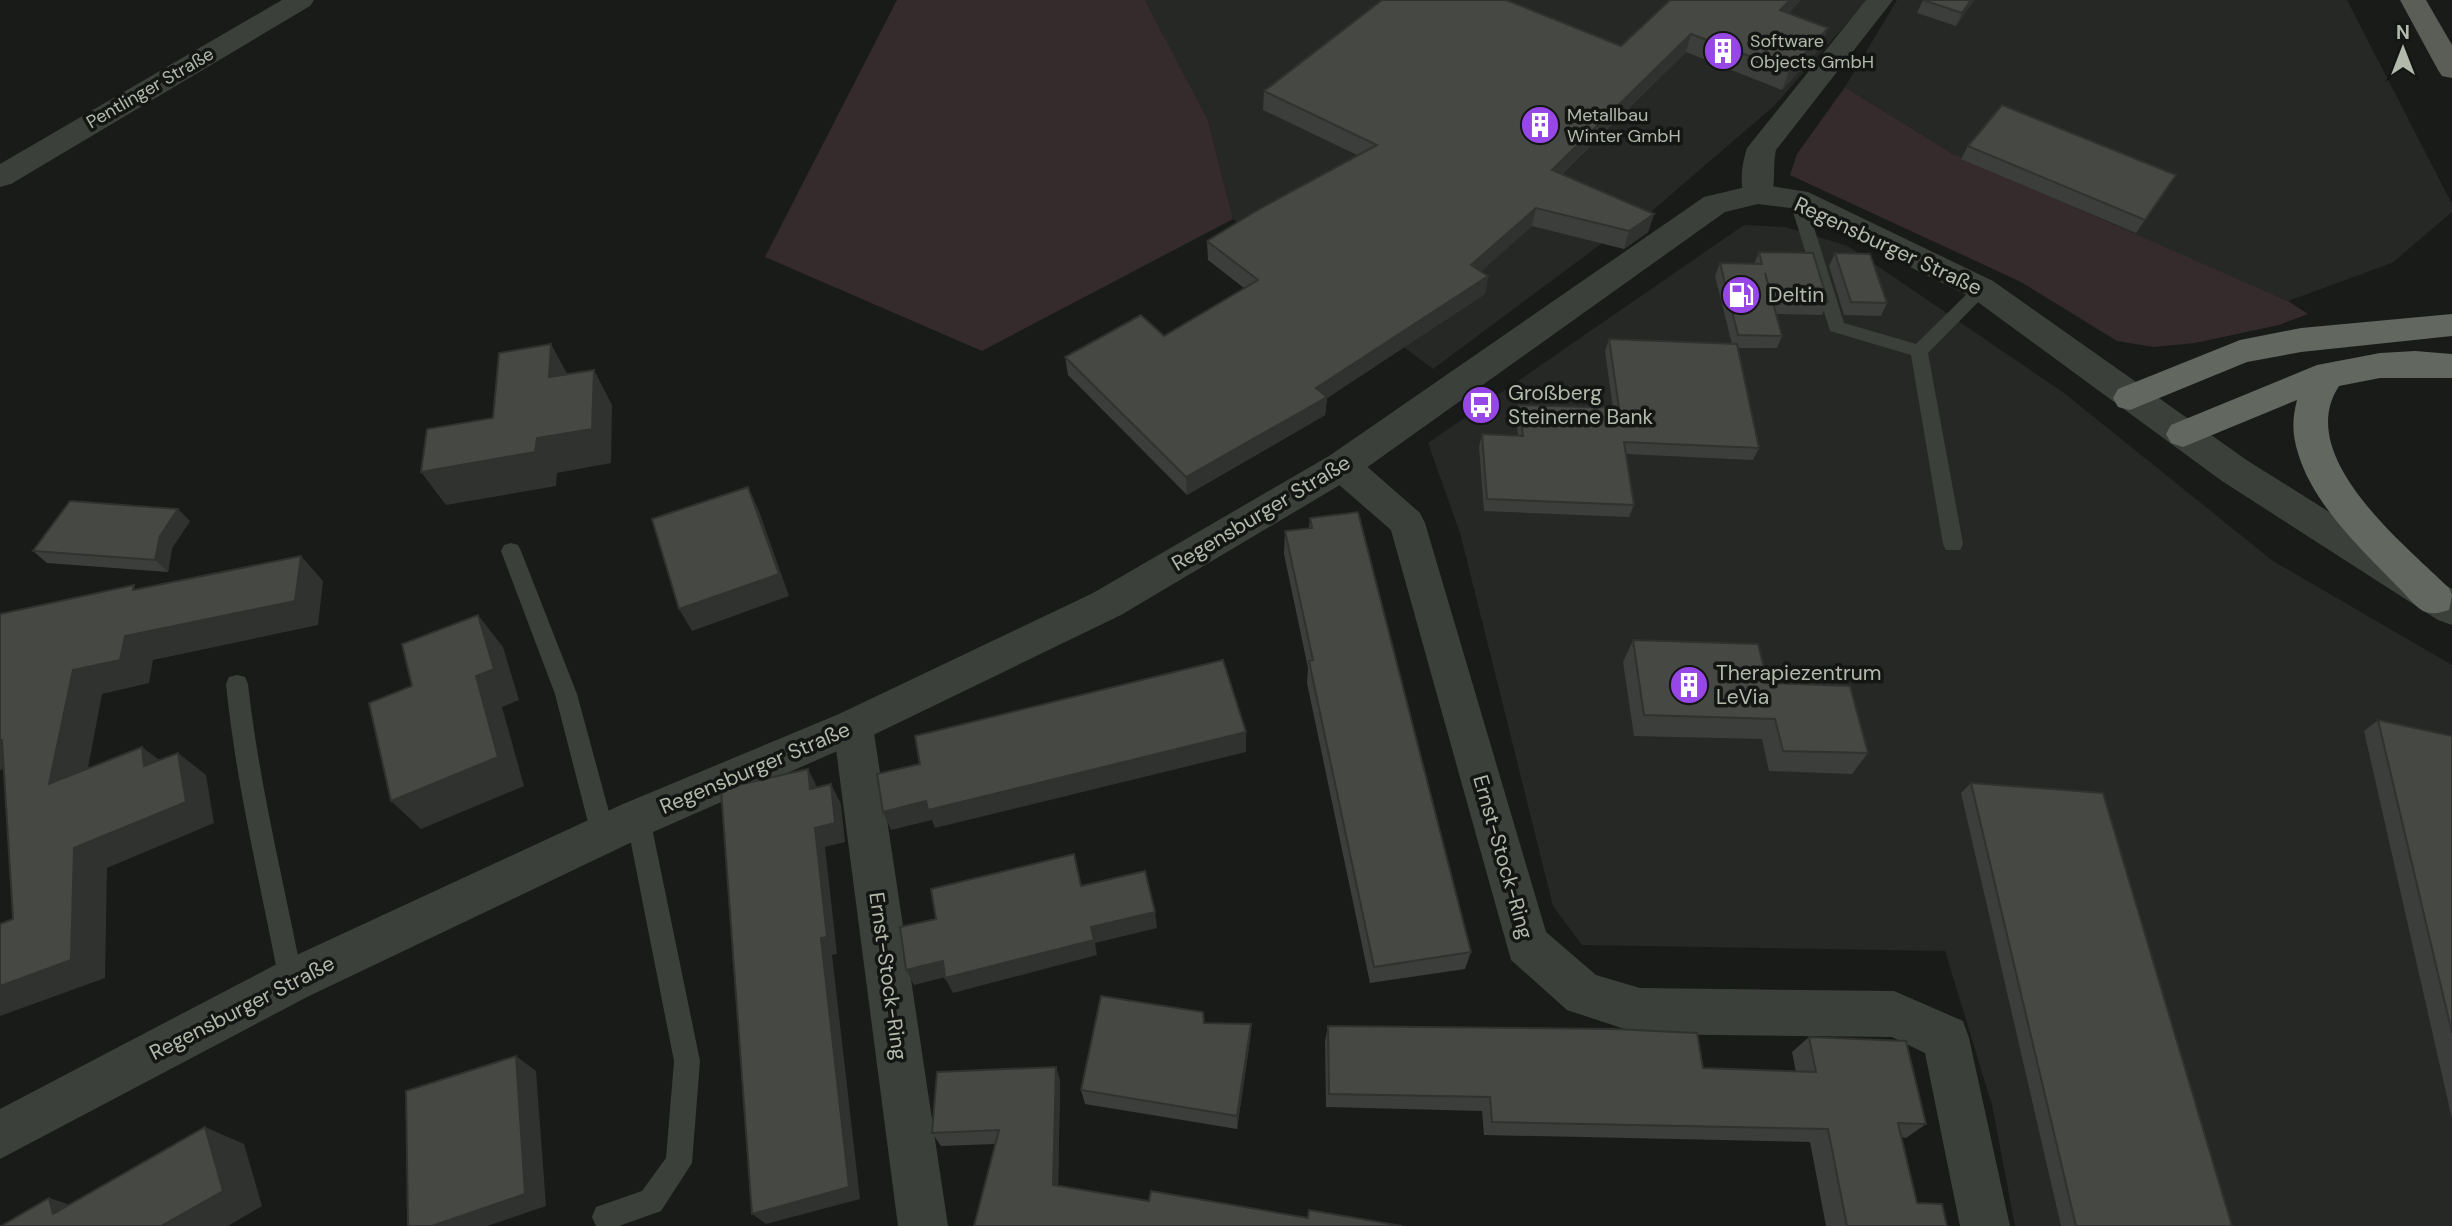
<svg xmlns="http://www.w3.org/2000/svg" width="2452" height="1226" viewBox="0 0 2452 1226" font-family="'DM Sans',sans-serif">
<rect width="100%" height="100%" fill="#191b19"/>
<!-- built -->
<g fill="#262825">
<path d="M1145,0H1867L1774,106L1646,216L1632,221L1433,369L1233,219L1208,120Z"/>
<path d="M1897,0H2347L2452,204V212L2392,263L2288,301L1961,159L1845,87Z"/>
<path d="M1744,225L1785,227L1848,246L2064,393L2273,561L2452,665V1226H2015L1992,1105L1945,951L1582,945L1553,906L1460,533L1428,443Z"/>
</g>
<!-- green -->
<g fill="#352b2c">
<path d="M897,0H1145L1208,120L1233,219L982,351L765,257Z"/>
<path d="M1845,87L1953,154L2288,301L2308,314L2279,325L2195,343L2154,347L2117,341L2021,282L1790,175L1797,154Z"/>
</g>
<g fill="none" stroke-linecap="round" stroke-linejoin="round">
<!-- service -->
<g fill="#3c403a" fill-rule="evenodd">
<path d="M1797,194L1805,199L1844,323L1916,344L1976,285L1982,283L1991,289L1928,353L1963,544L1960,550H1946L1943,544L1911,355L1830,331L1789,199Z"/>
<path d="M511,543L518,545L521,551L577,694L615,834L611,842L603,845L595,842L591,834L555,694L501,551L504,545Z"/>
<path d="M237,675L245,677L248,684C259,784 284,882 303,981L300,990L291,993L282,990L279,981C260,882 236,784 226,684L229,677Z"/>
<path d="M638,808L646,811L650,818L700,1061L692,1163L661,1211L619,1226H596L592,1217L596,1207L642,1191L666,1158L674,1061L626,818L630,811Z"/>
</g>
<!-- minor -->
<g fill="#3c403a" fill-rule="evenodd">
<path d="M1866,0H1893L1776,150C1772,166 1777,188 1769,201L1758,204L1747,201C1738,186 1742,164 1747,148Z"/>
<path d="M1342,453L1355,456L1420,513L1425,523L1546,932L1596,975L1640,988L1894,991L1963,1021L1969,1038L2010,1226H1960L1925,1053L1892,1037L1640,1034L1567,1010L1511,960L1391,530L1329,476L1324,466L1329,456Z"/>
<path d="M853,708L867,714L873,726L948,1226H898L833,726L839,714Z"/>
</g>
<!-- tertiary -->
<g fill="#3c403a" fill-rule="evenodd">
<path d="M282,0H314L310,6L11,184L0,187V164Z"/>
<path d="M1758,184L1808,192L1993,281L2248,461L2452,589V625L2438,620L2222,481L1971,297L1790,208L1758,204L1725,212L1355,476L1121,615L867,738L653,832L307,997L0,1159V1109L275,965L623,804L839,714L1093,593L1329,456L1704,197Z"/>
</g>
<!-- primary -->
<path fill="#5a5e57" fill-rule="evenodd" d="M2400,0H2426L2452,45V78L2442,76L2438,70Z"/>
<!-- trunk -->
<g fill="#62675f" fill-rule="evenodd">
<path d="M2452,314V336L2301,352L2247,362L2130,410L2118,407L2113,398L2118,389L2240,340L2301,328Z"/>
<path d="M2415,351L2452,354V378H2380L2339,386C2293,456 2404,544 2449,588L2452,595L2449,610C2439,613 2433,615 2423,611C2413,605 2404,592 2396,585C2360,548 2313,504 2298,453C2292,434 2292,419 2297,400L2183,447L2171,443L2166,434L2171,425L2317,365L2380,353Z"/>
</g>
</g>
<!-- wall -->
<g fill="#3b3e3a">
<path d="M1801,0L1789,13L1828,28L1821,47L1782,90L1686,52L1562,174L1654,214L1648,232L1624,249L1532,226L1481,271L1488,276L1485,294L1327,398L1325,415L1187,495L1068,375L1065,357L1164,336L1244,288L1208,260L1207,241L1357,155L1263,110L1264,91L1621,46Z"/>
<path d="M1923,0H1974L1956,26L1917,13Z"/>
<path d="M1968,146L2176,175L2136,233L1961,159Z"/>
<path d="M1759,252L1828,302L1822,315L1776,314L1782,336L1777,348H1737L1759,448L1753,460L1626,454L1634,505L1629,517L1484,511L1479,447L1482,434L1518,436L1516,417L1519,405L1613,408L1605,351L1609,339L1732,344L1715,276L1720,263L1754,264Z"/>
<path d="M1835,253L1887,303L1881,316L1844,315L1829,266Z"/>
<path d="M1310,518L1471,952L1465,969L1370,983L1307,683L1308,668L1284,554L1285,531L1309,528Z"/>
<path d="M190,521L172,548L168,572L47,563L33,551Z"/>
<path d="M1633,640L1868,753L1852,774L1769,771L1762,739L1634,736L1623,662Z"/>
<path d="M2378,720L2452,736V1119L2364,731Z"/>
<path d="M1971,783L2232,1226H2061L1961,793Z"/>
<path d="M1204,1023L1251,1024L1250,1040L1237,1129L1085,1104L1081,1090Z"/>
<path d="M1328,1026L1703,1068L1796,1072L1792,1052L1809,1037L1926,1124L1906,1138L1901,1137L1917,1203L1947,1226H1826L1810,1142L1484,1135L1482,1111L1326,1107L1325,1041Z"/>
<path d="M1056,1067L1060,1081L1058,1185L1149,1201L1307,1218L1309,1210L1402,1226H974L995,1144L941,1146L932,1133Z"/>
</g>
<!-- shaded-wall -->
<g fill="#30322f">
<path d="M1790,0H1801L1774,29L1780,10Z"/>
<path d="M1971,0H1974L1956,26L1962,13Z"/>
<path d="M1828,28L1821,47L1782,90L1789,71Z"/>
<path d="M1691,34L1686,52L1547,188L1552,170Z"/>
<path d="M1536,208L1532,226L1468,283L1471,265Z"/>
<path d="M1654,214L1648,232L1624,249L1629,231Z"/>
<path d="M1488,276L1485,294L1327,398L1325,415L1187,495L1186,477L1316,388Z"/>
<path d="M551,344L570,379L549,377Z"/>
<path d="M594,370L612,405L611,463L557,473L556,486L446,505L421,472Z"/>
<path d="M748,487L759,511L789,596L692,631L679,609Z"/>
<path d="M178,509L190,521L172,548L168,572L155,560L160,536Z"/>
<path d="M301,556L323,581L318,625L153,660L149,683L102,694L81,805L49,784L73,670L125,636Z"/>
<path d="M478,615L503,647L519,700L502,707L524,786L421,829L391,801L476,676Z"/>
<path d="M1246,732V752L935,828L932,820L891,830L883,812L926,801Z"/>
<path d="M0,740H2L34,762L0,770Z"/>
<path d="M142,747L171,769L144,766Z"/>
<path d="M178,753L206,775L214,823L107,868L105,978L0,1016V986L74,848Z"/>
<path d="M808,769L818,789H810Z"/>
<path d="M831,784L841,804L845,842L825,847L837,954L832,955L860,1199L766,1224L752,1214L815,828Z"/>
<path d="M1155,912L1157,928L1095,943L1097,955L953,993L945,978L1091,927Z"/>
<path d="M943,961L950,976L914,985L906,970Z"/>
<path d="M1251,1024L1250,1040L1237,1129V1116Z"/>
<path d="M516,1056L536,1071L546,1206L487,1226H432Z"/>
<path d="M1056,1067L1060,1081L1058,1196L1053,1185Z"/>
<path d="M205,1127L244,1144L262,1206L228,1226H161Z"/>
<path d="M49,1198L96,1213L53,1214Z"/>
</g>
<!-- building -->
<g fill="#454843" stroke="#30322f" stroke-width="2">
<path d="M1382,0H1506L1621,46L1670,0H1790L1780,10L1828,28L1789,71L1691,34L1552,170L1654,214L1629,231L1536,208L1471,265L1488,276L1316,388L1327,397L1186,477L1065,357L1141,315L1164,336L1258,280L1207,241L1261,208L1377,145L1264,91Z"/>
<path d="M1923,0H1971L1962,13Z"/>
<path d="M2002,105L2176,175L2145,220L1968,146Z"/>
<path d="M1759,252L1813,253L1828,302L1773,301L1765,273L1782,336L1738,335L1720,263L1762,264Z"/>
<path d="M1835,253L1870,254L1887,303L1851,302Z"/>
<path d="M1609,339L1737,344L1759,448L1624,442L1634,505L1487,499L1482,434L1523,436L1519,405L1619,408Z"/>
<path d="M551,344L549,377L594,370L592,429L537,438L535,452L421,472L427,429L493,418L499,353Z"/>
<path d="M748,487L779,574L679,609L652,519Z"/>
<path d="M70,501L178,509L160,536L155,560L33,551Z"/>
<path d="M1358,512L1471,952L1374,967L1309,661L1313,660L1285,531L1312,528L1310,518Z"/>
<path d="M301,556L295,601L125,636L120,660L73,670L49,784L142,747L144,766L178,753L186,802L74,848L71,960L0,986V924L13,919L2,740H0V614L134,585L133,590Z"/>
<path d="M478,615L494,669L476,676L498,757L391,801L369,703L412,686L402,644Z"/>
<path d="M1633,640L1758,644L1768,683L1850,686L1868,753L1783,751L1775,719L1644,715Z"/>
<path d="M1223,660L1246,732L928,810L926,801L883,812L877,774L920,764L915,736Z"/>
<path d="M2378,720L2452,736V1033Z"/>
<path d="M808,769L810,789L831,784L835,823L815,828L827,937L821,938L849,1187L752,1214L721,789Z"/>
<path d="M1971,783L2103,793L2232,1226H2076Z"/>
<path d="M1074,854L1081,886L1145,871L1155,912L1091,927L1094,940L945,978L943,961L906,970L900,927L936,919L931,889Z"/>
<path d="M1101,996L1203,1012L1204,1023L1251,1024L1237,1116L1081,1090Z"/>
<path d="M1328,1026L1614,1029L1697,1033L1703,1068L1816,1072L1809,1037L1906,1041L1926,1124L1898,1123L1917,1203L1942,1204L1947,1226H1847L1828,1129L1492,1122L1490,1097L1329,1094Z"/>
<path d="M516,1056L525,1194L432,1226H408L406,1091Z"/>
<path d="M1056,1067L1053,1185L1149,1201L1151,1191L1308,1218L1309,1210L1402,1226H974L999,1130L932,1133L937,1072Z"/>
<path d="M205,1127L223,1191L161,1226H1L49,1198L53,1214Z"/>
</g>
<!-- icons -->
<defs>
<g id="building-disc" transform="scale(2.0125)"><circle r="9.5" fill="#9647e5" stroke="#141614"/><path d="M-4-6H4V6H1V3H-1V6H-4ZM-2.5-4.3h1.7v1.8h-1.7ZM.8-4.3h1.7v1.8H.8ZM-2.5-1h1.7V.8h-1.7ZM.8-1h1.7V.8H.8Z" fill="#fff"/></g>
<g id="fuel-disc" transform="scale(2.0125)"><circle r="9.5" fill="#9647e5" stroke="#141614"/><path d="M-5.5-6h7V0h2V4h1.3V-2.5L3-4.5l.8-.8L6-3V5H2.5V1h-1V6h-7ZM-4.2-4.7v3.2H.2V-4.7Z" fill="#fff"/></g>
<g id="bus-disc" transform="scale(2.0125)"><circle r="9.5" fill="#9647e5" stroke="#141614"/><path d="M-5-6H5V4H4V6H2V4H-2V6H-4V4H-5ZM-3.5-4V0h7V-4ZM-3.5 1.2v1.5H-2V1.2ZM2 1.2v1.5H3.5V1.2Z" fill="#fff"/></g>
</defs>
<g fill-rule="evenodd">
<use href="#building-disc" x="1723" y="51"/>
<use href="#building-disc" x="1540" y="125"/>
<use href="#fuel-disc" x="1741" y="295"/>
<use href="#bus-disc" x="1481" y="405"/>
<use href="#building-disc" x="1689" y="685"/>
</g>
<g text-anchor="middle" dominant-baseline="central" stroke-width="7" stroke-linejoin="round" paint-order="stroke">
<!-- far-poi labels -->
<g font-size="18" fill="#b3baac" stroke="#141614" text-anchor="start">
<text x="1750" y="41">Software<tspan x="1750" dy="21">Objects GmbH</tspan></text>
<text x="1567" y="115">Metallbau<tspan x="1567" dy="21">Winter GmbH</tspan></text>
</g>
<!-- far-street labels -->
<g font-size="18" fill="#b3baac" stroke="#141614">
<text transform="translate(150 88) rotate(-30)">Pentlinger Straße</text>
</g>
<!-- street labels -->
<g font-size="21" fill="#b3baac" stroke="#141614">
<text transform="translate(1888 246) rotate(25)">Regensburger Straße</text>
<text transform="translate(1261 513) rotate(-31)">Regensburger Straße</text>
<text transform="translate(755 768) rotate(-23)">Regensburger Straße</text>
<text transform="translate(1503 857) rotate(74)">Ernst-Stock-Ring</text>
<text transform="translate(888 976) rotate(82)">Ernst-Stock-Ring</text>
<text transform="translate(242 1008) rotate(-27)">Regensburger Straße</text>
</g>
<!-- poi labels -->
<g font-size="21" fill="#b3baac" stroke="#141614" text-anchor="start">
<text x="1768" y="295">Deltin</text>
<text x="1508" y="393">Großberg<tspan x="1508" dy="24">Steinerne Bank</tspan></text>
<text x="1716" y="673">Therapiezentrum<tspan x="1716" dy="24">LeVia</tspan></text>
</g>
</g>
<!-- north arrow -->
<g transform="translate(2403 49)" stroke="#141614" stroke-width="5" paint-order="stroke">
<path d="M0-5L12 26L0 18L-12 26Z" fill="#b3baac"/>
<text y="-10" font-size="19" font-weight="bold" text-anchor="middle" fill="#b3baac">N</text>
</g>
</svg>
